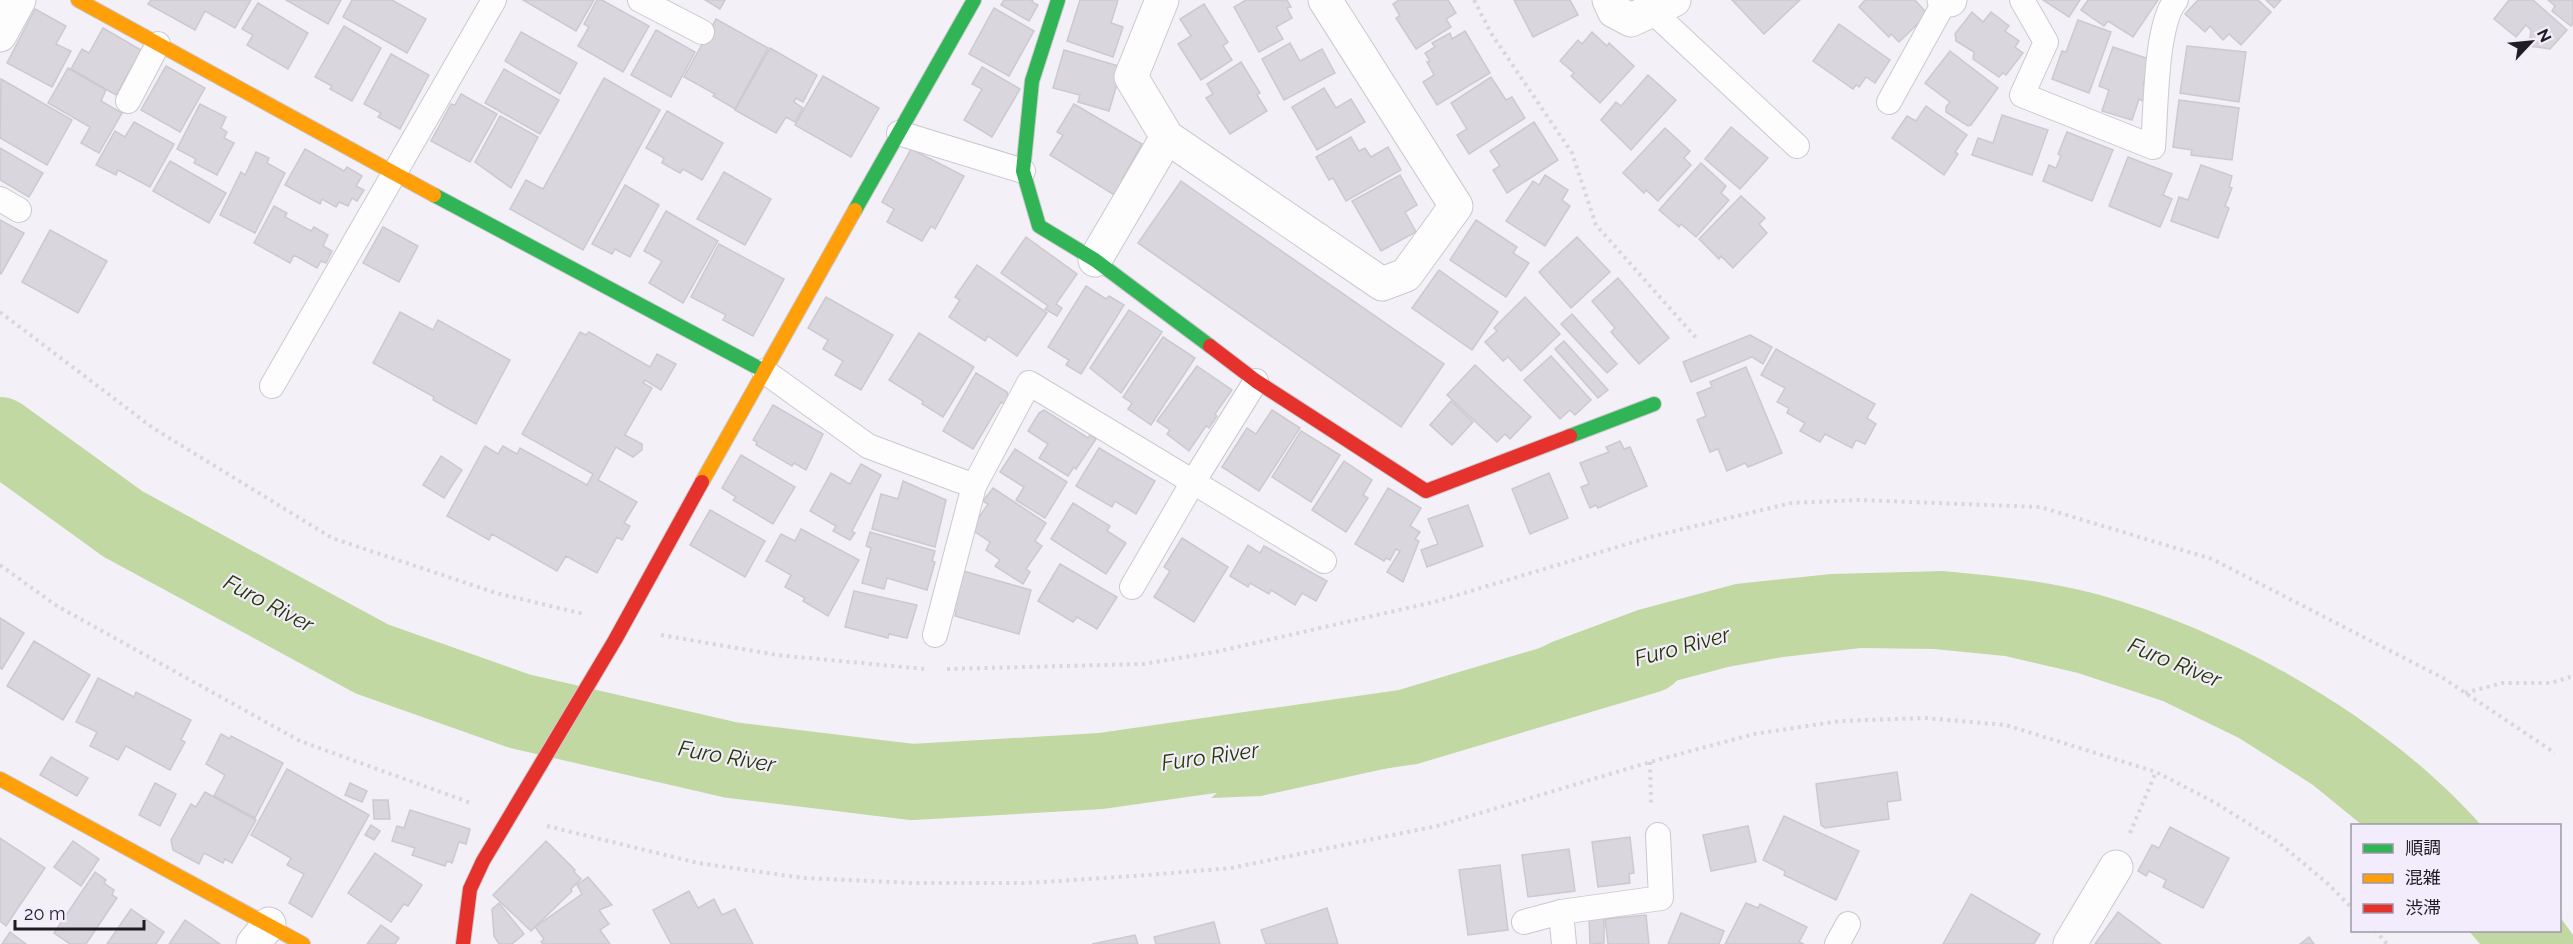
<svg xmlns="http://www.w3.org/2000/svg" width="2573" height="944" viewBox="0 0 2573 944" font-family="Raleway,'Noto Sans JP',sans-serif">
<rect width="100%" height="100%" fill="#f3f0f8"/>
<!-- water -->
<g fill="#c1d8a3">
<path d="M1943,571C1996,576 2049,581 2100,595C2236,633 2388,720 2481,825H2362L2313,785L2239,738L2163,701L2078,673L2005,656L1934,649L1861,648L1783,657L1728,667L1641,690L1411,763L1261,796L1211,798L1219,791C1257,779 1435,716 1462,735C1493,725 1523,715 1550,696L1545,681L1549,671L1575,665L1585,658L1572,650L1532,652L1552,642L1638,610L1736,584L1831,574Z"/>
<path d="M2560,917L2573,935V944H2480L2469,931L2560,930Z"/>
</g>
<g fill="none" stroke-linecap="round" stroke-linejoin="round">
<!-- river -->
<path stroke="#c1d8a3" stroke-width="76" d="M0,435L123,524L372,659L519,711L731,760L912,782L1101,771L1408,727L1649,655"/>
</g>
<!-- building -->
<g fill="#d9d6dd" stroke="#cccad0" stroke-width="1.5">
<path d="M151,0H251L235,28L205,11L195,30L148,4Z"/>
<path d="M286,0H341L328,24Z"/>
<path d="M352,0H392L426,19L407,53L343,17Z"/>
<path d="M523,0H594L576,31Z"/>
<path d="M597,0H602L649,26L623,72L578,46L589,27L584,24Z"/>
<path d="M705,0H725L720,9Z"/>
<path d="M1004,0H1033L1032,2L1038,5L1029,21L1001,5Z"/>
<path d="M1080,0H1118L1111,23L1123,27L1113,57L1067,41Z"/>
<path d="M1246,0H1287L1291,7L1287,8L1292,18L1276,27L1283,39L1259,52L1234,7Z"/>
<path d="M1399,0H1448L1456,13L1446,19L1451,27L1416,49L1396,18L1400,16L1393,4Z"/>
<path d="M1514,0H1570L1578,15L1533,37Z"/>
<path d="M1732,0H1800L1764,34Z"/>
<path d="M1865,0H1915L1924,10L1925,17L1899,42L1891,34L1889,37L1859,7Z"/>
<path d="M2043,0H2080L2069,17Z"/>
<path d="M2088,0H2158L2133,37L2108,21L2104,26L2081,10Z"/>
<path d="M2198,0H2258L2271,12L2241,45L2229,34L2223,40L2210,26L2205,32L2185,14Z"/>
<path d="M2266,0H2281L2274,8Z"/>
<path d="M2509,0H2533L2567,30L2550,49L2529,46L2531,30L2526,25L2516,37L2494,19Z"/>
<path d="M2548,0H2573V23L2571,26L2552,11L2555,6Z"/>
<path d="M258,3L308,33L288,69L247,45L253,35L242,29Z"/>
<path d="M1204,4L1228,42L1223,46L1232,60L1201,80L1178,44L1191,36L1180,19Z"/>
<path d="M994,8L1034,31L1009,76L969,54Z"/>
<path d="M35,9L66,26L56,44L71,51L52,87L7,63Z"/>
<path d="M1972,12L1983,22L1991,12L2009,26L2005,31L2019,41L2015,47L2023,53L2006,75L2003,73L1999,77L1973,59L1974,52L1956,41L1955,34Z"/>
<path d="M716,19L768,48L735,109L713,96L715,94L684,77Z"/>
<path d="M2078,20L2111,32L2089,93L2052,79L2062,51L2066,52Z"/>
<path d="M1839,24L1890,60L1875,83L1866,77L1859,87L1856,85L1853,89L1813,61Z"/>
<path d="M344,26L381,48L352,101L330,89L332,86L315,77Z"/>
<path d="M103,28L141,50L116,95L71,69L82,49L89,53Z"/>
<path d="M656,30L695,52L671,97L631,75Z"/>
<path d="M1465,31L1490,73L1437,105L1423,82L1434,75L1427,62L1430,61L1425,53L1435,47L1432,43L1450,33L1452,39Z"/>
<path d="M521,32L577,63L560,94L505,61Z"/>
<path d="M1592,32L1607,46L1609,43L1634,66L1600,103L1571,76L1574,73L1560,61L1578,40L1582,44Z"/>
<path d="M1290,43L1300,61L1322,49L1335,73L1284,100L1262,59Z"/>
<path d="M2187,46L2246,52L2239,102L2180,93Z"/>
<path d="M2113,47L2152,60L2143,85L2148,87L2143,101L2139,99L2132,120L2102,111L2109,90L2099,86Z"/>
<path d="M770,48L817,75L803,102L796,98L794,102L803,108L795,122L786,117L776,133L735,110Z"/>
<path d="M1064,50L1122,67L1109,111L1078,102L1080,95L1053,88Z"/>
<path d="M1950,51L1998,88L1971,125L1968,126L1946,112V107L1950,102L1925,83Z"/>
<path d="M391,54L429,75L400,129L378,117L381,113L364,104Z"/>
<path d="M1241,62L1260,93L1257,95L1267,111L1230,134L1206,98L1213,94L1207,84Z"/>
<path d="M166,66L205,88L180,132L141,110Z"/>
<path d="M982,67L1020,89L992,137L964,120L982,89L972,84Z"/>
<path d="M68,68L106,90L101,101L122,113L99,153L81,143L90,127L48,103Z"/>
<path d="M504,69L559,100L540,134L485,103Z"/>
<path d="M1648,75L1676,100L1631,150L1601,120L1616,102L1621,106Z"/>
<path d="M823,76L879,108L851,157L795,125Z"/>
<path d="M1491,77L1506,100L1512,97L1525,118L1469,154L1457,135L1467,129L1451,103Z"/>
<path d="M604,78L660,110L583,250L510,209L526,180L543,189Z"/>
<path d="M1,79L72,120L47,165L0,138Z"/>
<path d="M1324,88L1336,108L1351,99L1365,122L1317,150L1292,107Z"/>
<path d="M461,94L497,114L470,162L431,141L451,104L455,105Z"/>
<path d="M2179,100L2239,108L2232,160L2191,155L2192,150L2173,147Z"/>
<path d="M200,104L226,117L221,128L227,132L224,138L234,143L217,175L194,163L196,159L177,149Z"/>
<path d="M1074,104L1142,144L1122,179L1126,182L1116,196L1050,155L1063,135L1057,132Z"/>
<path d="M1926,106L1967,135L1955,152L1958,154L1944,175L1892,138L1907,116L1916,121Z"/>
<path d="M667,111L723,143L702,180L683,169L680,173L662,163L664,158L646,148Z"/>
<path d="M2002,115L2048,130L2032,175L1972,155L1978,138L1993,143Z"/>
<path d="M500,116L538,137L511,188L475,162Z"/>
<path d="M134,122L174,144L150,187L118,170L116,175L96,165L115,131L125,137Z"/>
<path d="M1534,122L1558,160L1507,193L1493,170L1500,166L1490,151Z"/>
<path d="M1731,127L1768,158L1740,189L1705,159Z"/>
<path d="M1665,128L1690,151L1684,158L1691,165L1658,201L1646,190L1644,193L1623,173Z"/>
<path d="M2067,132L2113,150L2092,201L2043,181L2049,165L2056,168L2061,156L2058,154Z"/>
<path d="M1351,137L1359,151L1365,148L1371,157L1388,147L1401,170L1346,201L1333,178L1329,180L1316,157Z"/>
<path d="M0,148L43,173L29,197L0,180Z"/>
<path d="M305,149L344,171L347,167L362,176L356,186L364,190L357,201L352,198L348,206L339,202L336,207L322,199L320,204L285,185Z"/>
<path d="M911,149L964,176L935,229L931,226L922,241L887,222L894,209L882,202Z"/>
<path d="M256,152L269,158L267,163L285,173L255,233L220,215L241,172L245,175Z"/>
<path d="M2128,157L2172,174L2163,195L2172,199L2160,227L2109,206Z"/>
<path d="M170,161L226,193L209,223L153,191Z"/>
<path d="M1701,163L1726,186L1721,193L1729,200L1696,237L1681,224L1679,227L1659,210Z"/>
<path d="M2201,165L2232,176L2229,187L2232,188L2225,206L2229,208L2218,238L2171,221L2179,197L2188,200Z"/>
<path d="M724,172L771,199L745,245L697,219Z"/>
<path d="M1400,175L1417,205L1405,212L1416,232L1381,251L1352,201Z"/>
<path d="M1545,175L1568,190L1562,200L1570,206L1545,246L1506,221L1533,181L1539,185Z"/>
<path d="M1181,181L1444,364L1401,427L1138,243Z"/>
<path d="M625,185L659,205L630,257L615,249L612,254L592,244Z"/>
<path d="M1741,196L1765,218L1759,224L1767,233L1733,268L1721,256L1719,259L1699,239Z"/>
<path d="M274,206L287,213L285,217L311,231L314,227L328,235L323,246L332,251L326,263L321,261L317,268L294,255L290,263L254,243Z"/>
<path d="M666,211L718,241L683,303L649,283L662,261L644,251Z"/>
<path d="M0,220L24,233L1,274L0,273Z"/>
<path d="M1476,220L1517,247L1513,253L1529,263L1506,297L1450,260Z"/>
<path d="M383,227L418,246L399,282L363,263Z"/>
<path d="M50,230L107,261L78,313L22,282Z"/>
<path d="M1026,237L1077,274L1056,304L1062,308L1057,316L1045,309L1048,306L1001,273Z"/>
<path d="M1577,237L1610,272L1571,308L1539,272Z"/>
<path d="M719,244L784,279L753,336L723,320L726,315L691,297Z"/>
<path d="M977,265L1047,313L1017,356L988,336L985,341L949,317L960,300L955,297Z"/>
<path d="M1439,270L1498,312L1472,350L1412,308Z"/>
<path d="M1618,278L1669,338L1639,364L1611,332L1615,328L1592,301Z"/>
<path d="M1086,286L1106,299L1109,296L1124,305L1081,374L1066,365L1069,360L1048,347Z"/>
<path d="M826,297L893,335L861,390L835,375L843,361L823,349L828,340L808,328Z"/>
<path d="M1525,297L1560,334L1521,371L1508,357L1503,361L1485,342L1497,331L1494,328Z"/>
<path d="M1129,310L1162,332L1121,393L1090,368Z"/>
<path d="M400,312L433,330L438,320L510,360L476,424L433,400L434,397L373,363Z"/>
<path d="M1572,314L1617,364L1607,373L1561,324Z"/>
<path d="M580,332L586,335L589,332L650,367L657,354L676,364L661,390L645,380L643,383L652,388L625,435L642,444V450L633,457L616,447L598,480L637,502L624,523L630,526L622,540L617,537L597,573L566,556L557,571L492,534L489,540L447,516L485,446L498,454L503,446L517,454L520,448L587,485L593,474L522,434Z"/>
<path d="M919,333L974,367L943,417L922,404L923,401L889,380Z"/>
<path d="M1750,335L1772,347L1763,364L1752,357L1691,382L1683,362Z"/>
<path d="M1163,337L1195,358L1151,425L1128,409L1132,403L1123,397Z"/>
<path d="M1564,341L1608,390L1598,398L1555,349Z"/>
<path d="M1776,349L1875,404L1867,418L1876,424L1865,444L1856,440L1852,448L1825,434L1820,442L1800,431L1805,423L1787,413L1789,408L1777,402L1785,388L1761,375Z"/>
<path d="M1551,356L1591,400L1575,415L1570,410L1560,419L1524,380Z"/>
<path d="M1475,365L1531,417L1510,439L1505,434L1497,442L1447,395Z"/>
<path d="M1197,366L1232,390L1215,414L1217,416L1209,428L1206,426L1189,451L1167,434L1170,430L1157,421Z"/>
<path d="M1746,367L1782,453L1748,467L1745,463L1727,471L1718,449L1710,452L1697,420L1706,416L1697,393L1712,387L1710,382Z"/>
<path d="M976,373L1007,392L1008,397L1004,404L1001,402L973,449L943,431Z"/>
<path d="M1451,401L1473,422L1452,445L1430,425Z"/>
<path d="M773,405L823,434L806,470L794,463L792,466L756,445L757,442L753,440Z"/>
<path d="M1044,410L1088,438L1090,435L1096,439L1076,469L1074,467L1068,476L1039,458L1048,444L1028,431L1039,413Z"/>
<path d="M1272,410L1300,428L1259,491L1222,467L1247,428L1256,434Z"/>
<path d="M1301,431L1340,455L1311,502L1272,477Z"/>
<path d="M1620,441L1624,449L1630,447L1647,486L1598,508L1596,505L1590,508L1581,487L1589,484L1580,463L1609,452L1606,447Z"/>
<path d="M1099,448L1155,481L1136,514L1115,501L1112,507L1076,486Z"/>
<path d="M1015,449L1067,482L1045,518L1016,500L1024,487L1000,472Z"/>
<path d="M741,455L795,487L773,524L733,500L736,497L722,488Z"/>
<path d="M441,456L462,470L444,498L423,485Z"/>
<path d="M1344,461L1372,480L1363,495L1368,498L1346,532L1312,510Z"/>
<path d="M861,464L881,475L852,531L855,533L850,540L833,531L836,526L810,511L831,473L850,484Z"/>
<path d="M1549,473L1568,518L1530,534L1512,489Z"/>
<path d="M903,481L946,500L935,547L872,529L881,494L898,499Z"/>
<path d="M993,488L1046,523L1035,541L1042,546L1026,569L1030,572L1023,584L995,566L1000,560L986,550L990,542L971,529L988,504L983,501Z"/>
<path d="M1388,488L1421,508L1410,526L1420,532L1415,539L1419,541L1403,582L1387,572L1400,551L1396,549L1390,560L1386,558L1384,561L1355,544Z"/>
<path d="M1073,503L1110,526L1107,531L1126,543L1106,574L1051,539Z"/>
<path d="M1468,505L1483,546L1427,567L1421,550L1438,544L1428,519Z"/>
<path d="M710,510L765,541L745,577L690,545Z"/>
<path d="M801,529L859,560L828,616L803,601L805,598L785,587L791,575L766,561L781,534L795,541Z"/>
<path d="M870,532L935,551L932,561L935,562L927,590L887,578L884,589L862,583L871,548L866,546Z"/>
<path d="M1182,538L1228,567L1194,622L1154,597L1170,571L1164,567Z"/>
<path d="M1248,545L1260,553L1264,546L1327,581L1316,601L1302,593L1295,605L1271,590L1269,594L1250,583L1248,587L1230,576Z"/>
<path d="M1060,564L1117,597L1097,629L1077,617L1073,622L1038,601Z"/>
<path d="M963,571L1031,590L1019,634L955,616L956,611L952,610Z"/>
<path d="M854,591L917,605L907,638L889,634L888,638L845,627Z"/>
<path d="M0,618L24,633L2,669L0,668Z"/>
<path d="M34,641L90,675L63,720L7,686Z"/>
<path d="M98,678L134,697L136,692L191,720L181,740L185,742L170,770L126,746L118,760L90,746L97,732L76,722Z"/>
<path d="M221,734L230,739L231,736L283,763L255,818L214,796L225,775L206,764Z"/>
<path d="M51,757L88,778L77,796L40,775Z"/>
<path d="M287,769L369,815L312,917L289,903L304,874L287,865L291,858L251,835Z"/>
<path d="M1897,772L1901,800L1887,802L1889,819L1825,828L1821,825L1816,784Z"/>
<path d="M155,783L176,794L160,826L139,815Z"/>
<path d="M350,783L367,791L362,802L345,795Z"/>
<path d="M205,792L256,820L232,863L225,859L223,863L204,853L199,864L173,850L171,840L191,804L196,807Z"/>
<path d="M373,800H388L390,819H374Z"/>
<path d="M410,810L470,829L466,844L459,842L452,863L447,861L445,866L412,855L415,848L392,841L397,826L404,828Z"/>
<path d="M1784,816L1859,851L1836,900L1784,875L1785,871L1763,860Z"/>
<path d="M371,825L380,831L374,840L365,835Z"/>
<path d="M1748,826L1756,862L1711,871L1703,835Z"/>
<path d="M2170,827L2229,858L2203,908L2163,887L2166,880L2149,871L2146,876L2138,871L2152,845L2159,848Z"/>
<path d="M1630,837L1634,873L1629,874L1630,883L1598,887L1592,842Z"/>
<path d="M0,838L45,868L6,926L0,921Z"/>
<path d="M73,841L99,859L81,886L54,867Z"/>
<path d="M546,841L575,870L574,872L581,879L571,889L572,891L531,931L493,895Z"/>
<path d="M1569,849L1575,891L1528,897L1522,855Z"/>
<path d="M375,853L422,885L408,906L404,904L391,922L348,893Z"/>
<path d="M1500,865L1508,930L1468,935L1459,870Z"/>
<path d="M95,872L106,880L104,883L114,890L112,895L117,898L86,944H70L54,933Z"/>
<path d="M588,877L612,905L599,910L609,924L600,930L610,944H543L541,942L544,939L535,927L582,894L577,885Z"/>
<path d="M689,891L698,908L714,899L722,915L735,909L753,944H671L653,910Z"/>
<path d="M1971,894L2040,934L2034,944H1943Z"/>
<path d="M499,903L524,934L512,944H499L494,936L492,909Z"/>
<path d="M1746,903L1758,908L1760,904L1807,927L1799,942L1804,944H1725Z"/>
<path d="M1327,908L1338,944H1266L1261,930Z"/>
<path d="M131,909L164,932L156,944H107Z"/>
<path d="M2118,912L2161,944H2095Z"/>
<path d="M1681,913L1724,931L1719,944H1668Z"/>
<path d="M1646,915L1649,944H1608L1605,919Z"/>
<path d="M1589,917H1604V943L1590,944Z"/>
<path d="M185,920L220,944H169Z"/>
<path d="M1214,922L1220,944H1156L1154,937Z"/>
<path d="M381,925L399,938L395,944H367Z"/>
<path d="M10,932L26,944H2Z"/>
<path d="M1135,935L1138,944H1092Z"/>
<path d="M2309,937L2314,944H2300Z"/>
</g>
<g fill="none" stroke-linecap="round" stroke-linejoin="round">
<!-- lane casing -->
<g stroke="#cbc9cf" stroke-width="26">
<g id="lane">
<path d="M640,0L702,32"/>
<path d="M2022,0L2046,42L2022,95L2153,147C2156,113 2155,24 2176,0"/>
<path d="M1652,11L1797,146"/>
<path d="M128,101L158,44"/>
<path d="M1889,102L1945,1"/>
<path d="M899,133L1023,171"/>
<path d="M0,199L19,210"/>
<path d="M764,371L868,446L974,486"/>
<path d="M272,386L494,0"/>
<path d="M1132,587L1193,482L1256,381"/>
<path d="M935,635L974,486L1029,383L1324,561"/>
<path d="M1561,912L1564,944"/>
<path d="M1524,922L1561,912L1661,898L1658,835"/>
<path d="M1837,944L1848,924"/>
</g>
</g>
<!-- street casing -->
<g stroke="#cbc9cf" stroke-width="35">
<g id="street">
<path d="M1162,0L1131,77L1167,137L1382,284L1406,275L1456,206L1325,0"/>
<path d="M1609,0L1614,11L1631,20L1674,0"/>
<path d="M1944,0H1950"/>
<path d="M0,35L19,0"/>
<path d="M1095,260L1167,137"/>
<path d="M253,944L269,924"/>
<path d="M2070,944L2116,867"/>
</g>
</g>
<!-- fast casing -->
<g stroke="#cbc9cf" stroke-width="16">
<g id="fast">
<path d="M1058,0L1032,81L1023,171L1039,226L1095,260L1210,346"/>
<path d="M434,195L764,371"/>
<path d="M855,210L974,0"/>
<path d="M1570,436L1654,404"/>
</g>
</g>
<!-- slow casing -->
<g stroke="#cbc9cf" stroke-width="16">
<g id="slow">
<path d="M78,0L434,195"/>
<path d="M702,482L855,210"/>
<path d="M0,779L303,944"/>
</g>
</g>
<!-- jam casing -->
<g stroke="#cbc9cf" stroke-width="16">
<g id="jam">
<path d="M1210,346L1256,381L1426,491L1570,436"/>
<path d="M463,944L470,889L483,861L615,640L702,482"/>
</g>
</g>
<!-- path -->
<g stroke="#d8d7d9" stroke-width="4" stroke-dasharray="3 4.5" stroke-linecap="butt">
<path d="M1474,0L1491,33L1572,153L1596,225L1697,339"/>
<path d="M0,312L153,428L332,538L496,593L584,614"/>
<path d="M0,565L57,606L300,741L471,803"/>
<path d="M661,635L777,655L924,669"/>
<path d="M947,669L1143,664L1215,652L1434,602L1654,536L1791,503L1859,500L2040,507L2212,559L2443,678L2555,753"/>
<path d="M2465,693L2502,683H2551L2573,676"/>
<path d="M1650,762L1651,803"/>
<path d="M547,826L698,863L803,878L914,883H1026L1135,876L1231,868L1437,826L1650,762L1754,734L1840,721L1925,718L2006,725L2156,772L2214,802L2278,842L2327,883L2352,908"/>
<path d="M2130,833L2156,772"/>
<path d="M2375,930L2387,944"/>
</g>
<!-- lane -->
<use href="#lane" stroke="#fdfdfe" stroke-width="24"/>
<!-- street -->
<use href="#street" stroke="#fdfdfe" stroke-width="33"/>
<!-- fast -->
<use href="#fast" stroke="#30b455" stroke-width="14"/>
<!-- slow -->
<use href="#slow" stroke="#ff9f0a" stroke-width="14"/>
<!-- jam -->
<use href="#jam" stroke="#e5322d" stroke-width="14"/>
</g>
<g text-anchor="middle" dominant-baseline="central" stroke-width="4.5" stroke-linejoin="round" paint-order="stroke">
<!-- water labels -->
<g font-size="22" font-style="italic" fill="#253800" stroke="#f2ecfc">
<text transform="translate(269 603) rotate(28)">Furo River</text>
<text transform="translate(1682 646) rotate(-15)">Furo River</text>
<text transform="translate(2175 662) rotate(22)">Furo River</text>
<text transform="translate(727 756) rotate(10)">Furo River</text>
<text transform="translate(1210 756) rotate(-8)">Furo River</text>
</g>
</g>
<!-- legend -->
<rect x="2351" y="824" width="210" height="108" fill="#f2ecfc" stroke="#9e99a5" stroke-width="1.5"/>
<rect x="2363" y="844" width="30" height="9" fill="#30b455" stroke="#9e99a5" stroke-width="1.5"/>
<text x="2405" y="854" font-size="18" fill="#1f1d23">順調</text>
<rect x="2363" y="874" width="30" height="9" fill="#ff9f0a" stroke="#9e99a5" stroke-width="1.5"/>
<text x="2405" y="884" font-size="18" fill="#1f1d23">混雑</text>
<rect x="2363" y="904" width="30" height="9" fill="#e5322d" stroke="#9e99a5" stroke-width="1.5"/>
<text x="2405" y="914" font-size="18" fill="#1f1d23">渋滞</text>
<!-- north arrow -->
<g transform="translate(2531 42) rotate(64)" stroke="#f2ecfc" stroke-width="4.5" paint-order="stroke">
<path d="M0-4.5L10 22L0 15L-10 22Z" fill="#1f1d23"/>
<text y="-9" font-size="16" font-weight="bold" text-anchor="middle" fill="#1f1d23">N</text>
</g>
<!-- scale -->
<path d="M15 920v9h129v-9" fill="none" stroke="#1f1d23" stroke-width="3"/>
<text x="24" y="920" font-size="18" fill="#1f1d23" stroke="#f2ecfc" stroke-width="4.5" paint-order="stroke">20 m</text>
</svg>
